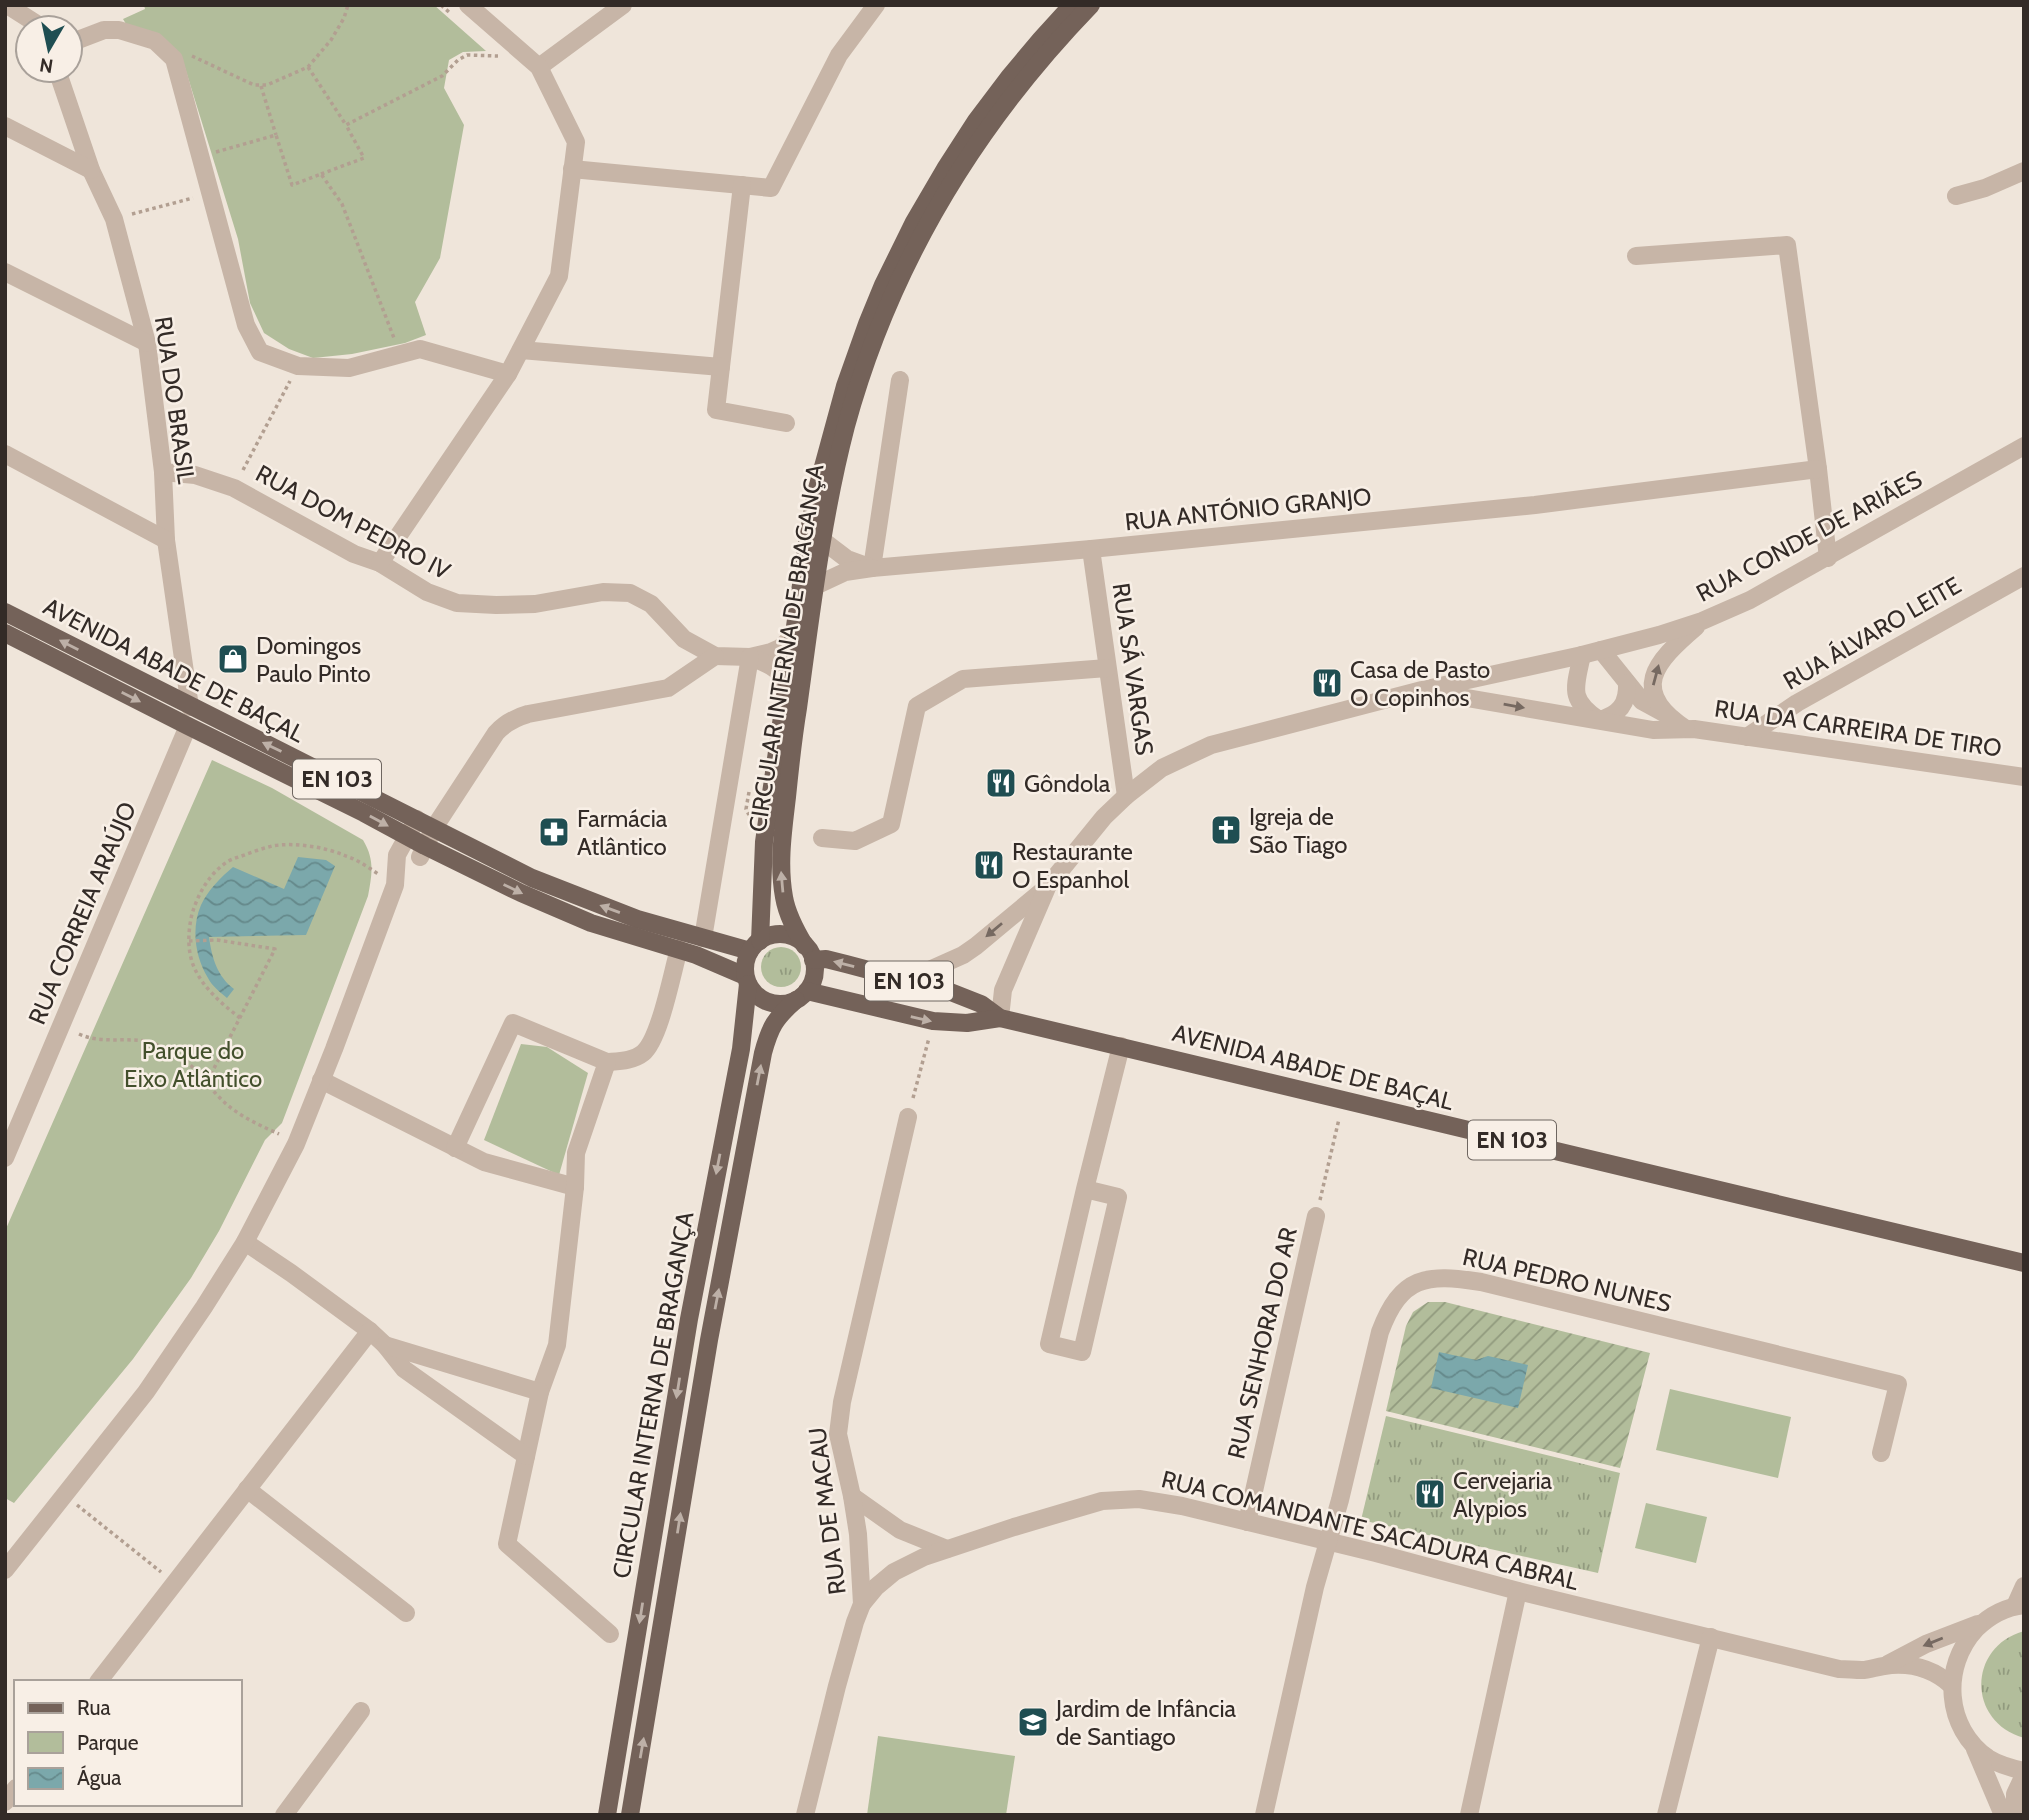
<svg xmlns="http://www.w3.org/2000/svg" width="2029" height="1820" viewBox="0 0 2029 1820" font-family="Cabin,sans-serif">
<defs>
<pattern id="grass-tufts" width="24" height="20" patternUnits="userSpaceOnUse" patternTransform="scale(1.75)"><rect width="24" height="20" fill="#b2bd9b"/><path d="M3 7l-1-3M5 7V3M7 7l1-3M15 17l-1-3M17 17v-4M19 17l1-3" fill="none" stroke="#919a7e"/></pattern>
<pattern id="garden-furrows" width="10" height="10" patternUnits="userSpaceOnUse" patternTransform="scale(1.75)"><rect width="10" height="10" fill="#b2bd9b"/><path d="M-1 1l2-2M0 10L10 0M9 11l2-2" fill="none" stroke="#919a7e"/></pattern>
<pattern id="water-waves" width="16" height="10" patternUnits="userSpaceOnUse" patternTransform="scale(1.75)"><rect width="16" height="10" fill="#7ba8ab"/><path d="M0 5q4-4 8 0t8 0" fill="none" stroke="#65898b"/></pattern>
</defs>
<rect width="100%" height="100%" fill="#efe5da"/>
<!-- grass -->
<g fill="url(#grass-tufts)">
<circle cx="781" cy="967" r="20"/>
<path d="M1386,1416L1620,1473L1598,1573L1361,1520Z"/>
<path d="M2024,1631V1738C1967,1722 1967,1647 2024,1631Z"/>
</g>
<!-- park -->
<g fill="#b2bd9b">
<path d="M144,5H434L486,51L463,52L449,60L444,88L464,125L440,258L415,302L426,335L405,343L352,354L313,358L289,349L264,333L250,303L238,239L181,55L129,29L123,19L145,9Z"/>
<path d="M212,760L272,788L363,840C375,860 372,874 368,896L282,1123L265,1140L219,1231L191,1278L133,1359L14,1503L5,1498V1231Z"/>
<path d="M521,1044L547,1047L588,1073L559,1175L484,1140Z"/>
<path d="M1670,1389L1791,1417L1778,1478L1656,1450Z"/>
<path d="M1646,1503L1707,1517L1696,1563L1635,1548Z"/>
<path d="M878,1736L1015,1756L1006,1815H867Z"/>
</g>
<!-- garden -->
<path fill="url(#garden-furrows)" d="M1428,1302H1445L1650,1353L1620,1468L1386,1411L1406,1326L1413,1312Z"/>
<!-- water -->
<g fill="url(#water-waves)">
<path d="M298,857L326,860L335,866L306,935L209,937C212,958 217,976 234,989L227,998C220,992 212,986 208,978C195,957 191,928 201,905C208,890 221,877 233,867L284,889Z"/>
<path d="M1439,1352L1476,1360L1488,1356L1528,1365L1518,1408L1431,1388Z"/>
</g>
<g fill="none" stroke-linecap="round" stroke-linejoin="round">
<!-- path -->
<g stroke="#b29f91" stroke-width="3.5" stroke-dasharray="3.5 3.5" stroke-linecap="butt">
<path d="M441,5L450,13"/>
<path d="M192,56L254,85H267L308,67L331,40L344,18L348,5"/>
<path d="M308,67L346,125"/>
<path d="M261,86L276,135"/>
<path d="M216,152L276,135L292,185L321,174L342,204L394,338"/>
<path d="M321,174L364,158L346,125L442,76L458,60L467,55L498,56"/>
<path d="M132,214L193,198"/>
<path d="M243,470L290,381"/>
<path d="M749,792L746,809L749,815"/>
<path d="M189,941L217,940L275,949L207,1082"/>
<path d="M240,1018C222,1004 203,988 194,967C187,951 188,931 192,914C198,894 209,874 227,862C233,858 240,857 247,854C255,851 264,848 272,846C295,842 325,847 346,856C358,860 368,867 378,874"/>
<path d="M79,1034C105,1046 133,1034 158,1045C191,1058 197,1074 219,1097C236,1115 257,1124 279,1134"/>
<path d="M913,1098L929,1038"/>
<path d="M1320,1200L1339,1119"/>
<path d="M77,1505L161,1572"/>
</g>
<!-- minor -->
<g stroke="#c7b5a7" stroke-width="18">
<path d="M7,5L40,26"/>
<path d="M70,43L104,30H119L155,41L174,59L246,325L260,352L298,366L349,368L420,349L508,374"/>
<path d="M539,67L623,5"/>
<path d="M57,70L91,170L114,219L147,343L163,472L166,540L190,707"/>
<path d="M5,126L91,170"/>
<path d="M572,169L771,188L839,55L876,5"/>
<path d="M742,185L716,410L786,423"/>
<path d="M1956,196L1985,188L2024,171"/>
<path d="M1636,256L1787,245L1818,469L1828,558"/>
<path d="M5,272L147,343"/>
<path d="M521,350L721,367"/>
<path d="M900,380L872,568L1091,549L1535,505L1818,469"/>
<path d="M5,454L166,540"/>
<path d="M163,472L195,475L234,488L354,554L380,563L427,592L457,603L496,605L535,604L603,592L630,593L651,604L684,639L715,656L750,657L771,652L780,648L794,635"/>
<path d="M822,540L847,559L869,567"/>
<path d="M1091,549L1126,796"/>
<path d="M380,563L508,374L559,276L576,142L539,67L468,5"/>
<path d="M815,586L845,572L872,568"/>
<path d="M1601,650L1642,701L1664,713"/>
<path d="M1582,655C1575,688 1568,699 1599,720C1619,715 1628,704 1627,683"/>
<path d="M750,657C769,665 781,667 786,689"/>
<path d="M1432,692L1653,730L1694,729L2024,777"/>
<path d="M1686,729C1628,691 1655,662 1696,627"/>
<path d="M1747,737L1797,703L2024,576"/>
<path d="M822,838L855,841L891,824L917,706L963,679L1107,668"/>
<path d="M420,857L434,828L496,733C505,723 514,718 528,714L668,688L715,656"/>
<path d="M703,938L750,657"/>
<path d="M895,978L916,976L963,955L976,946L1047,887L1104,817L1126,796L1162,768L1211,745L1422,690L1582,655L1659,635L1702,621L1750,600L2024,446"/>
<path d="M1000,1018L1003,990L1046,890"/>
<path d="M607,1062C619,1061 633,1061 643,1053C660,1039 672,973 679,949"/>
<path d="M321,1080L484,1162L575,1187"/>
<path d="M455,1148L513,1023L607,1062L576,1153L575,1187L557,1345L540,1392L507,1544L610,1634"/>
<path d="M5,1158L188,726"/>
<path d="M1085,1189L1118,1197L1082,1352L1049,1344L1085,1189L1121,1046"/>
<path d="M245,1242L291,1273L370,1331L385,1345L404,1369L526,1456"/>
<path d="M385,1345L540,1392"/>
<path d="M247,1489L406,1613"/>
<path d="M852,1496L900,1530L947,1549"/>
<path d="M1247,1522L1316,1216"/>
<path d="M5,1570L146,1392L204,1307L245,1242L296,1144L334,1049L395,885L397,855L417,819"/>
<path d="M862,1604L876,1587L894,1572L924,1557L1014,1527L1102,1501L1139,1499L1182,1506L1376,1553L1518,1591L1839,1669C1847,1669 1854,1670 1862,1670C1869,1670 1876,1667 1884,1666C1910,1662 1932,1668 1951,1685"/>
<path d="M2024,1605C2006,1607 1989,1616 1976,1629C1941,1667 1945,1728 1988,1758C1999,1765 2011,1768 2024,1771"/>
<path d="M2015,1606L2024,1586"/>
<path d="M1888,1664L1926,1644L1978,1624"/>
<path d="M98,1682L370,1331"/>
<path d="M1975,1749L2003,1815"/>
<path d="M5,1802L16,1788"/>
<path d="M284,1815L361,1711"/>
<path d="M805,1815L837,1686L855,1622L862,1604L858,1534L852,1496L838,1434L842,1402L908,1117"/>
<path d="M1264,1815L1315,1587L1340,1500L1380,1332C1401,1276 1426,1273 1481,1282L1898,1384L1881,1453"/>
<path d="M1469,1815L1518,1591"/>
<path d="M1666,1815L1711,1637"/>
<path d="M2015,1815V1794L2024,1775"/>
</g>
<!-- major -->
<g stroke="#746259" stroke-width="18">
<path d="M5,612L532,878L637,919L750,951"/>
<path d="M5,633L188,726L364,813L425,846L521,893L591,923L696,955L745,976"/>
<circle cx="780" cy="969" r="35"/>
<path d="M760,941L764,842L806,550L815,496L845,386L867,324L883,285L914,222L945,169L976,121L1010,76L1041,39L1072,5"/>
<path d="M805,946C796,931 787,915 784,897C778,864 783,831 787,797C790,767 793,738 798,708C811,614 822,518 846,426C890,265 975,125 1091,5"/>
<path d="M813,960L826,959L846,964L948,991L981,1004L1000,1018L2024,1263"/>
<path d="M807,991L933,1021L967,1023L1000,1018"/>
<path d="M607,1815L689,1319L741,1049L748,984"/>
<path d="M630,1815L709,1340L763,1053C770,1027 775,1018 796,1000"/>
</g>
</g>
<!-- one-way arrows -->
<defs><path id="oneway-solid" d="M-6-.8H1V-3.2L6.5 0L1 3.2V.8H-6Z" transform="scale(1.75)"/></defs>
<g fill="#bdb0a7">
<use href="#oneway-solid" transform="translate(69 645) rotate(-153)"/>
<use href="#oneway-solid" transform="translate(131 697) rotate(27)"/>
<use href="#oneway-solid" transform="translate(272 747) rotate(-154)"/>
<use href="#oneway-solid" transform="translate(379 821) rotate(29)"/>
<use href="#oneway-solid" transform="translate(782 882) rotate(-95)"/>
<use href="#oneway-solid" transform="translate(513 889) rotate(26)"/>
<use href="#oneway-solid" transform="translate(610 909) rotate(-160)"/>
<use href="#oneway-solid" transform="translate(844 964) rotate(-166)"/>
<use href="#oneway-solid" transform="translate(921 1019) rotate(13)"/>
<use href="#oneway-solid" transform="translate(759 1075) rotate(-79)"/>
<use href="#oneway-solid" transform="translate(718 1164) rotate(101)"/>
<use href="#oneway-solid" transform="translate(717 1299) rotate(-79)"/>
<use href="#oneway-solid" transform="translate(678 1388) rotate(99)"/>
<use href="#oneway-solid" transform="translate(679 1523) rotate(-81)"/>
<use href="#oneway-solid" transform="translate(641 1613) rotate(99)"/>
<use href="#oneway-solid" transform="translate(642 1748) rotate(-80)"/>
</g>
<g fill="#766961">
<use href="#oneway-solid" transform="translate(1656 675) rotate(-75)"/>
<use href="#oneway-solid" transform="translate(1514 706) rotate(10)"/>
<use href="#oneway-solid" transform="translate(994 930) rotate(140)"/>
<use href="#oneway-solid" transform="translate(1933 1642) rotate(158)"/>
</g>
<!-- icons -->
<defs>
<g id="shop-square" transform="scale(1.575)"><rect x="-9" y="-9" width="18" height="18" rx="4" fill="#1f4e52" stroke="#f8efe6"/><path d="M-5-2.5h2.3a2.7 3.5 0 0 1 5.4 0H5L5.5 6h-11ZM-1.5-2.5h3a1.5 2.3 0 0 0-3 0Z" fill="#fff"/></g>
<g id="restaurant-square" transform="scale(1.575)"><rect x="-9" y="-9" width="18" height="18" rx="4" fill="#1f4e52" stroke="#f8efe6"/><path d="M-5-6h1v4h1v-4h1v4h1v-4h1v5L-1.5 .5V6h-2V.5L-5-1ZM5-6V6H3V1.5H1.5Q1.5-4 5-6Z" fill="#fff"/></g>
<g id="church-square" transform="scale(1.575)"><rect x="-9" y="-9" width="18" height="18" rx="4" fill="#1f4e52" stroke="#f8efe6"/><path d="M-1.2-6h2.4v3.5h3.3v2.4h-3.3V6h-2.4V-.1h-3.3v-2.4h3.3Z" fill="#fff"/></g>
<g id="pharmacy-square" transform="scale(1.575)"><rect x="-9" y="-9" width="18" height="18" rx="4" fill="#1f4e52" stroke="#f8efe6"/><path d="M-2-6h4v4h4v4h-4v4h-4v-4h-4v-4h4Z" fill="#fff"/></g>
<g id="school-square" transform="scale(1.575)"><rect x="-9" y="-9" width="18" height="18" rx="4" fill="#1f4e52" stroke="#f8efe6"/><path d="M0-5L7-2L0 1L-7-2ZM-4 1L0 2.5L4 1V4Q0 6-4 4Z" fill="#fff"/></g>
</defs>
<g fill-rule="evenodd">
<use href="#shop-square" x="233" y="659"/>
<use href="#restaurant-square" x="1327" y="683"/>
<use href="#restaurant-square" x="1001" y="783"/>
<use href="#church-square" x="1226" y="830"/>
<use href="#pharmacy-square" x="554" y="832"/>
<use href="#restaurant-square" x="989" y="865"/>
<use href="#restaurant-square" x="1430" y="1494"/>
<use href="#school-square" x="1033" y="1722"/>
</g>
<g text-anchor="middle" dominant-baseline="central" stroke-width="5" stroke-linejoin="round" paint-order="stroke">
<!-- shield labels -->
<g fill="#f8efe6" stroke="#6e6660" stroke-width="2">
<rect x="293" y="759.5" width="88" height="39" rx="5"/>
<rect x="865" y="961.5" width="88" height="39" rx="5"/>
<rect x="1468" y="1120.5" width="88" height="39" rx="5"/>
</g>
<g font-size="23" font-weight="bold" fill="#332b27">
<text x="337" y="779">EN 103</text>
<text x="909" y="981">EN 103</text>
<text x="1512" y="1140">EN 103</text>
</g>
<!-- street labels -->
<g font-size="24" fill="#332b27" stroke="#f8efe6">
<text transform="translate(175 400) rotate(82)">RUA DO BRASIL</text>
<text transform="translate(1248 509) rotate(-6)">RUA ANTÓNIO GRANJO</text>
<text transform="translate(353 522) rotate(28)">RUA DOM PEDRO IV</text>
<text transform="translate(1809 536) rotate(-28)">RUA CONDE DE ARIÃES</text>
<text transform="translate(1872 633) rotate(-30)">RUA ÁLVARO LEITE</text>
<text transform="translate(786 648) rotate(-81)">CIRCULAR INTERNA DE BRAGANÇA</text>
<text transform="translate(1133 669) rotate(82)">RUA SÁ VARGAS</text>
<text transform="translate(174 670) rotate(27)">AVENIDA ABADE DE BAÇAL</text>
<text transform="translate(1858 728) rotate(8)">RUA DA CARREIRA DE TIRO</text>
<text transform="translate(82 913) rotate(-67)">RUA CORREIA ARAÚJO</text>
<text transform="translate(1313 1067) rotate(14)">AVENIDA ABADE DE BAÇAL</text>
<text transform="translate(1567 1280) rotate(13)">RUA PEDRO NUNES</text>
<text transform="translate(1262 1343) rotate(-77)">RUA SENHORA DO AR</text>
<text transform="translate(653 1395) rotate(-80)">CIRCULAR INTERNA DE BRAGANÇA</text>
<text transform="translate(827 1511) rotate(-97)">RUA DE MACAU</text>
<text transform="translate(1370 1530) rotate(14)">RUA COMANDANTE SACADURA CABRAL</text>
</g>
<!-- poi labels -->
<g font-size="24" fill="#332b27" stroke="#f8efe6" text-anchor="start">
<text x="256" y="645">Domingos<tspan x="256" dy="28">Paulo Pinto</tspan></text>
<text x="1350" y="669">Casa de Pasto<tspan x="1350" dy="28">O Copinhos</tspan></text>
<text x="1024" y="783">Gôndola</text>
<text x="1249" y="816">Igreja de<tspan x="1249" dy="28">São Tiago</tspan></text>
<text x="577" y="818">Farmácia<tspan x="577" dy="28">Atlântico</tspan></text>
<text x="1012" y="851">Restaurante<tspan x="1012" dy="28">O Espanhol</tspan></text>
<text x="1453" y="1480">Cervejaria<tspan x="1453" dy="28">Alypios</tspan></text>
<text x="1056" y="1708">Jardim de Infância<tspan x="1056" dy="28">de Santiago</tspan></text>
</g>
<!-- park labels -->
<g font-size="24" fill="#43502c" stroke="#f8efe6">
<text x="193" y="1050">Parque do<tspan x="193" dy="28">Eixo Atlântico</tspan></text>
</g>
</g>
<!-- border -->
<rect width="2029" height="1820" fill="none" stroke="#332b27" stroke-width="14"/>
<!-- legend -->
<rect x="14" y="1680" width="228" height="126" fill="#f8efe6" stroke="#a9a19a" stroke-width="2"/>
<rect x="28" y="1703" width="35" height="10" fill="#746259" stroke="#a9a19a" stroke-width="2"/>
<text x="77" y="1715" font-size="21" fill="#332b27">Rua</text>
<rect x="28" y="1732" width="35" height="21" fill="#b2bd9b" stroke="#a9a19a" stroke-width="2"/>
<text x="77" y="1750" font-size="21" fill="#332b27">Parque</text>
<rect x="28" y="1768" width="35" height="21" fill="url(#water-waves)" stroke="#a9a19a" stroke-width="2"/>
<text x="77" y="1785" font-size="21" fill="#332b27">Água</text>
<!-- north arrow -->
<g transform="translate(49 49) rotate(189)"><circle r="33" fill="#f8efe6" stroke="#a9a19a" stroke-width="2"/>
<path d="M0-5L12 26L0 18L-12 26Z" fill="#1f4e52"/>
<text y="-10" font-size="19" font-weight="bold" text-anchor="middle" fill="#332b27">N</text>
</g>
</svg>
